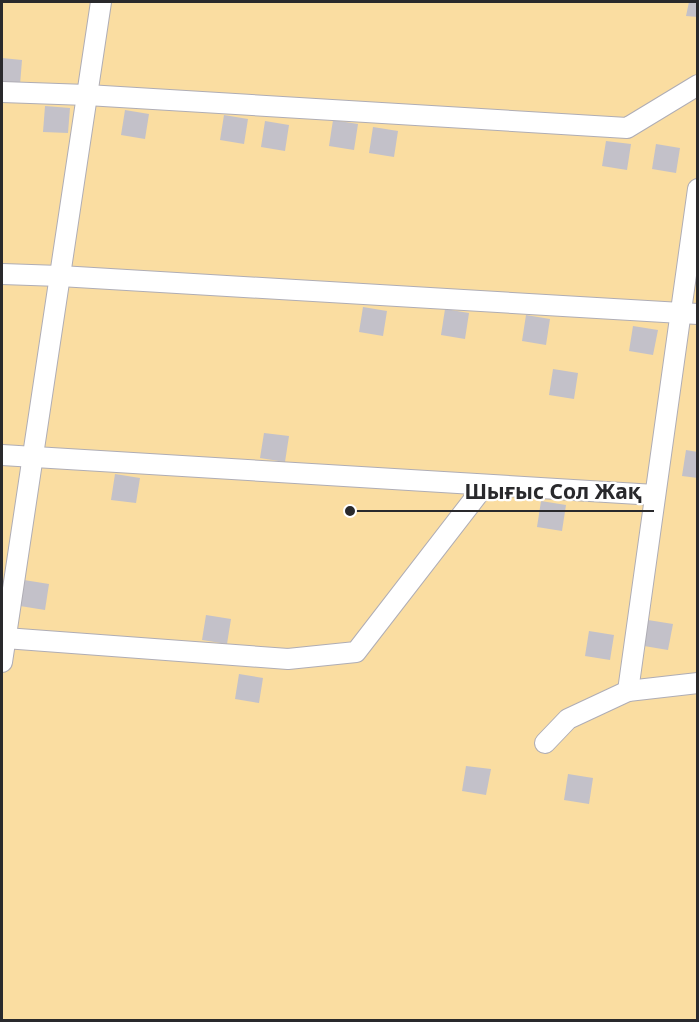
<svg xmlns="http://www.w3.org/2000/svg" width="699" height="1022" viewBox="0 0 699 1022" font-family="'Noto Sans',sans-serif">
<rect width="100%" height="100%" fill="#f7f5fe"/>
<!-- green -->
<rect fill="#fadda1" x="2" y="2" width="695" height="1018"/>
<!-- building -->
<g fill="#c3c1c9">
<path d="M689,2H698V17L686,16Z"/>
<path d="M2,58L22,60L20,85L2,84Z"/>
<path d="M45,106L70,108L68,133L43,132Z"/>
<path d="M125,110L149,114L145,139L121,135Z"/>
<path d="M224,115L248,119L244,144L220,140Z"/>
<path d="M333,120L358,124L354,150L329,146Z"/>
<path d="M265,121L289,125L285,151L261,147Z"/>
<path d="M373,127L398,131L394,157L369,153Z"/>
<path d="M606,141L631,144L627,170L602,166Z"/>
<path d="M656,144L680,148L676,173L652,169Z"/>
<path d="M363,307L387,311L383,336L359,332Z"/>
<path d="M445,309L469,313L465,339L441,335Z"/>
<path d="M526,315L550,319L546,345L522,341Z"/>
<path d="M633,326L658,330L653,355L629,351Z"/>
<path d="M553,369L578,373L574,399L549,395Z"/>
<path d="M264,433L289,436L285,462L260,458Z"/>
<path d="M686,450L698,452V478L682,476Z"/>
<path d="M115,474L140,478L136,503L111,500Z"/>
<path d="M541,501L566,505L562,531L537,527Z"/>
<path d="M24,580L49,584L45,610L20,606Z"/>
<path d="M206,615L231,619L227,644L202,640Z"/>
<path d="M648,620L673,624L668,650L644,646Z"/>
<path d="M589,631L614,635L610,660L585,656Z"/>
<path d="M239,674L263,678L259,703L235,699Z"/>
<path d="M466,766L491,769L486,795L462,791Z"/>
<path d="M568,774L593,778L589,804L564,800Z"/>
</g>
<g fill="none" stroke-linecap="round" stroke-linejoin="round">
<!-- street casing -->
<g stroke="#afadb5" stroke-width="22">
<g id="street">
<path d="M2,92L87,95L627,128L698,85"/>
<path d="M2,274L60,276L698,314"/>
<path d="M2,455L655,495"/>
<path d="M5,638L288,659L356,652L485,485"/>
<path d="M2,662L101,2"/>
<path d="M628,691L698,189"/>
<path d="M545,743L568,719L628,691L698,683"/>
</g>
</g>
<!-- street -->
<use href="#street" stroke="#fff" stroke-width="20"/>
</g>
<!-- callouts -->
<path fill="none" stroke="#29292c" stroke-width="2" d="M350 511L453 511H654"/>
<circle fill="#29292c" stroke="#fff" stroke-width="2" cx="350" cy="511" r="6"/>
<g font-size="21" text-anchor="middle" font-weight="bold" fill="#29292c" stroke="#fff" stroke-width="4.5" stroke-linejoin="round" paint-order="stroke">
<text x="553" y="499">Шығыс Сол Жақ</text>
</g>
<!-- border -->
<rect width="699" height="1022" fill="none" stroke="#29292c" stroke-width="6"/>
</svg>
